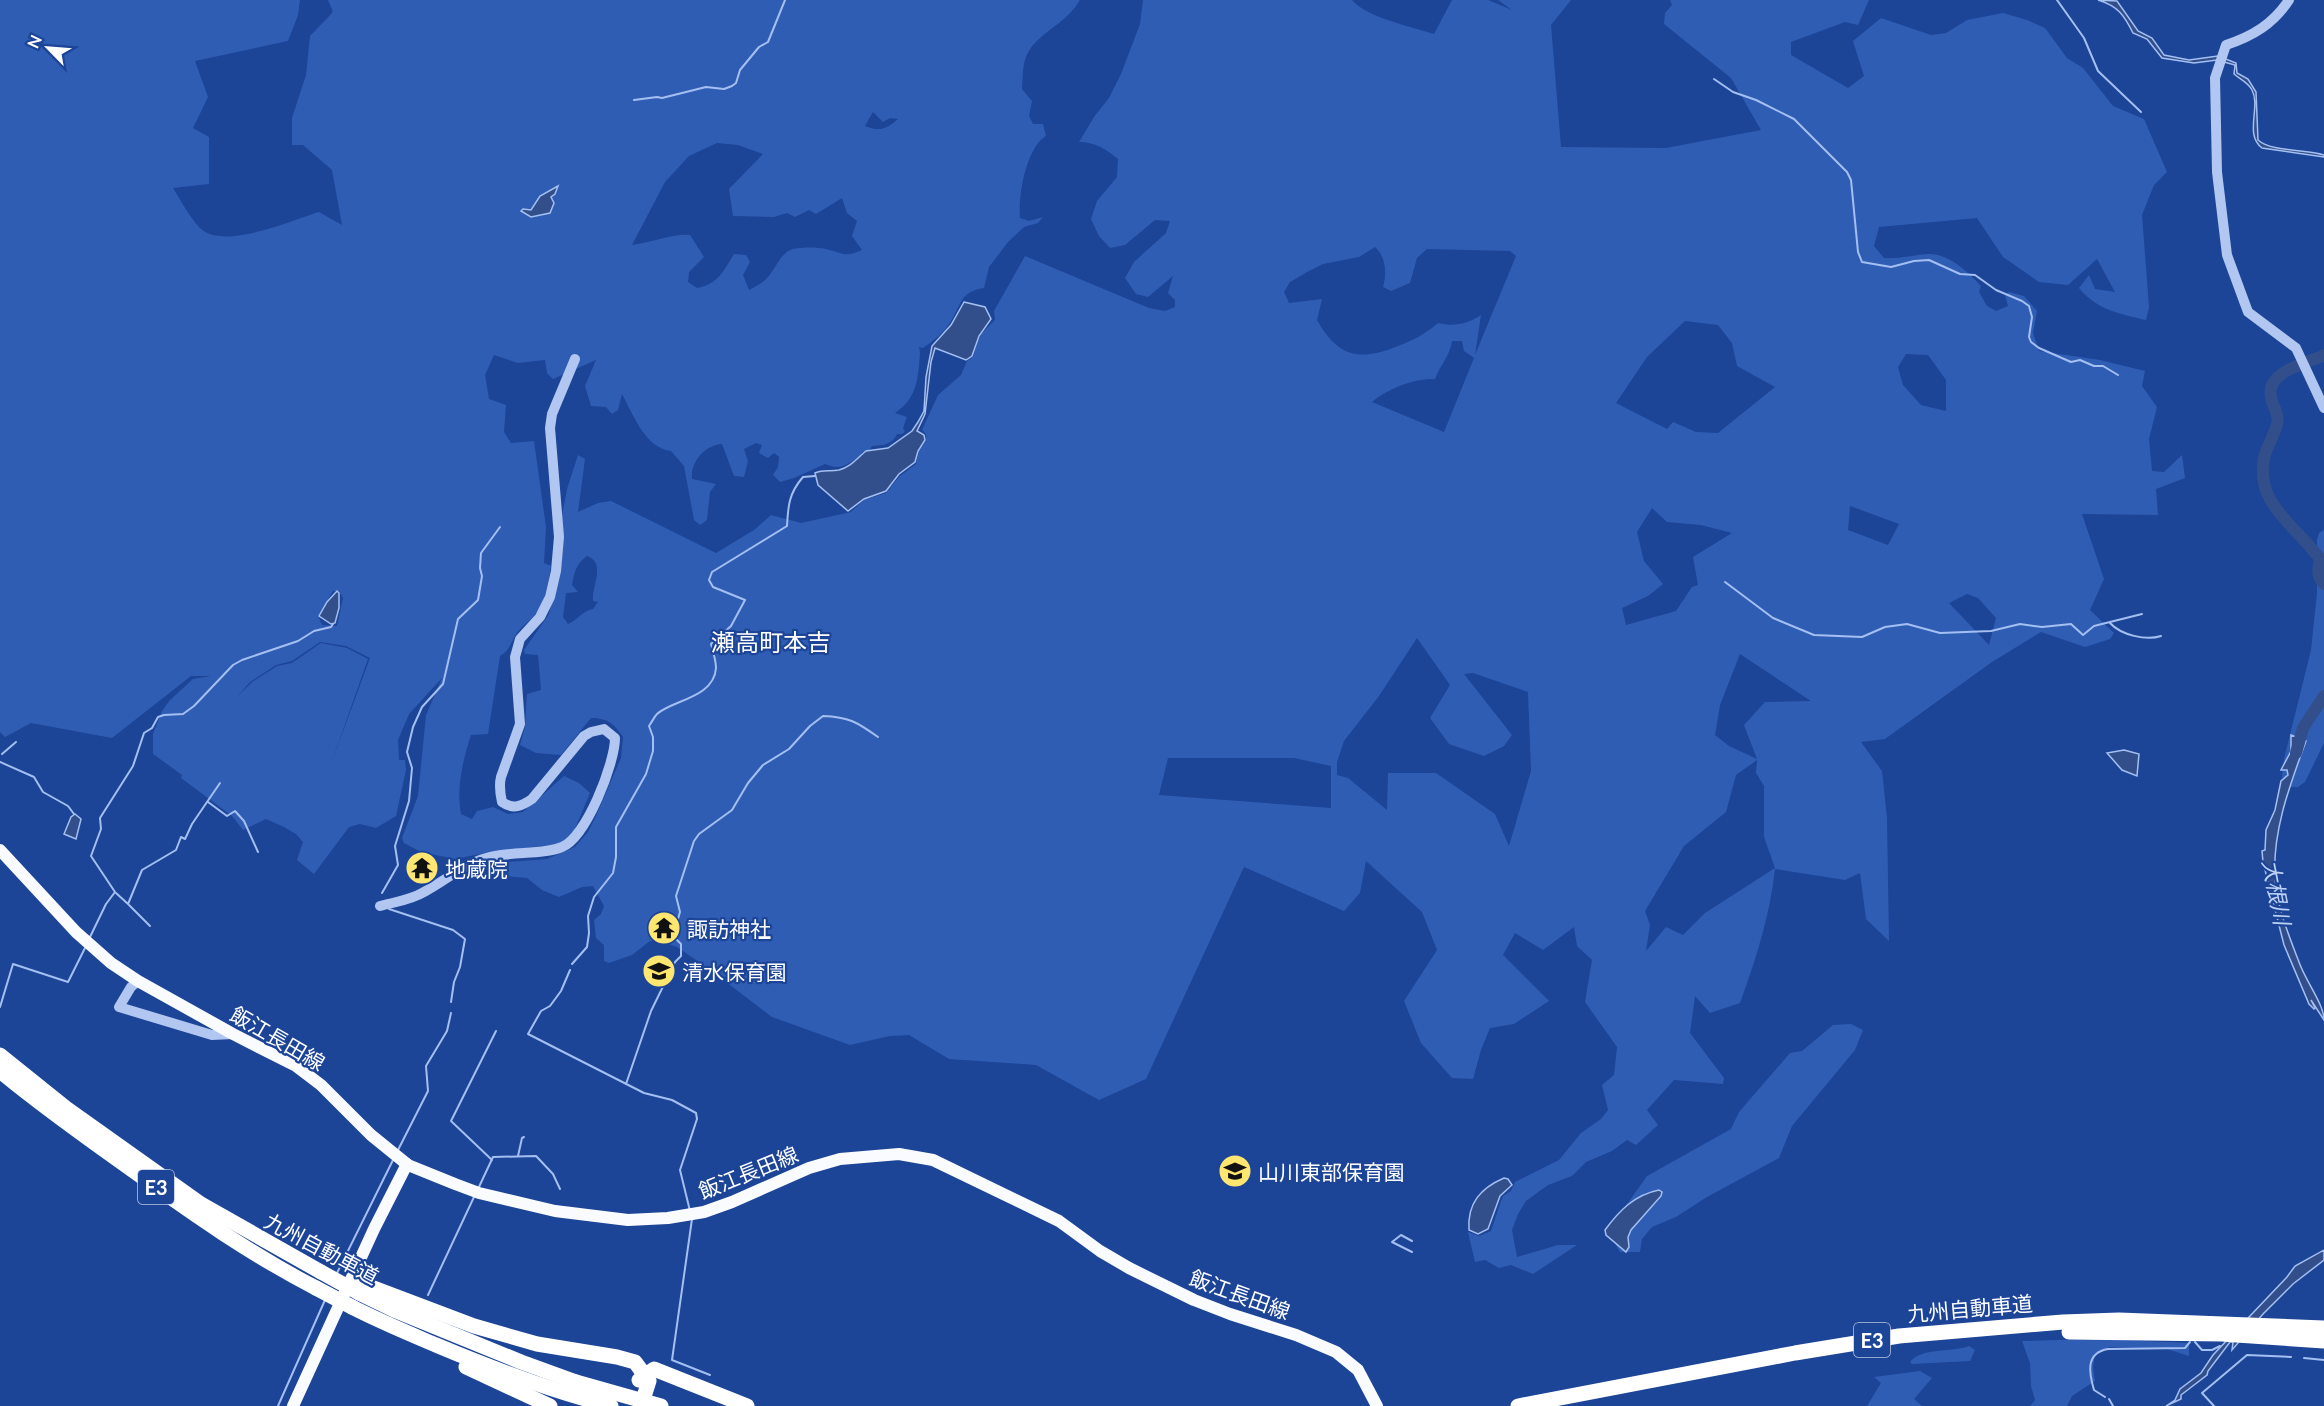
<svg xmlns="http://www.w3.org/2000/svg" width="2324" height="1406" viewBox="0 0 2324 1406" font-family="Lato,'Noto Sans JP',sans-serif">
<rect width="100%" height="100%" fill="#1c4497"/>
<!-- green -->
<g fill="#305db4" fill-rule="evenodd">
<path d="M0,0H300L298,15L288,41L195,61L208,97L193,128L209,137V184L173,188C181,201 189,216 199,227C221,252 292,220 319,212L342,225L332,170L303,145H292V118L306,75L310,36L333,12L328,0H1080C1067,23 1040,32 1029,51C1022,61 1023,77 1022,89L1032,101L1029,116L1033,124H1043L1046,136C1026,148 1018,195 1020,218L1029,221L1043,217L1038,223L1024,227L1008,242L989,267L984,288C960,292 962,303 951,321C945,332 933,341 923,348L919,347L920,353C918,377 918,398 895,413L907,417L903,428L905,432L902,434H897C892,445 883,445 872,446L869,451L862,452L860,457C846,464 842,471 825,464L794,478L780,482L773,475L778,467L779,457L774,453L768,458L759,453L762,445L756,443L744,449L748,461L744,477L734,476L722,444C705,445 690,462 692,479L716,484L710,492L707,520L700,525L694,520L684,466L671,451C645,448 633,414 622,394L618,410L612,414L606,407L591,406L585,386L596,360L553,379L547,373L545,360L518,363L494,355L485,375L489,399L506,405L504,432L511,443L534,441L546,527L544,563L551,566C548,583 546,602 534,616C528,622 522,626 517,633C510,643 511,649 500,656L488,734L471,735C463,760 456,788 461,814L472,819L477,811L493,807L508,814L523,812L564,776L579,783L590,793L572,836L557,844L485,853L455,859L421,852L404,843L402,838L418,796L426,715L442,678L409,714L398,740L399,760H405L406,770L396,816L376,828L360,824L349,827L314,874L297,860L303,842L296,834L284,827L266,819L243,830L232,816L181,778L182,775L153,754V734L162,711L170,700L193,679L211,676H191L112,738L31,723L5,737L0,732ZM873,112L883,122L890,118L898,119C887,129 879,132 865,126ZM717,143L738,145L763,154L729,189L733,216L774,217L787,213L795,217L809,210L816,214L842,198L847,213L857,221L852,236L862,250C845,258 843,253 826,249C816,247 804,247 793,249C781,252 776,268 768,277C763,283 756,286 749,290L743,275L750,262L746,255L734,254C723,272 718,284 697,288L688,282L689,272L704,257L690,235C676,233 648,243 632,245L665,182L689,156ZM333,591H339L343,598L337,626L322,625L318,616ZM320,642L346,646L370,658L331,764L368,659L347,648L321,643L292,663L277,666L252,682L237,697L250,682L276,665L292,661Z"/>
<path d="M1143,0H1352C1365,17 1413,27 1434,34L1452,0H1488L1512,10L1498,0H1571L1551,25L1561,147L1666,148L1761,130L1731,78L1664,24L1665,13L1672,5L1670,0H1869L1858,25L1845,22L1791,42V55L1848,88L1864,76L1853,41L1881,18L1931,35L1946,33L1967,20L2003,13L2027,20L2045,28L2067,58L2083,68L2113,106L2144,119L2167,172L2154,185L2142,215L2149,307L2146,320C2120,314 2097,310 2079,288L2089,275L2095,289L2115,292L2097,259L2068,285L2039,282L2003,257L1977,218L1879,227L1874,246L1884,258C1900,259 1913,255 1928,254C1948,253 1968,272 1981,286L1979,292L1987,306L1996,311L2008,306L2005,295L2009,292L2024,296L2037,311L2033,333L2039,351L2100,360L2145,371L2142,386L2157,407L2149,439L2152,471L2164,472L2182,455L2185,478L2156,489L2158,515L2082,514L2104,579L2090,610L2114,633L2110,639L2085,647L2041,632L1992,662L1885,739L1861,742L1882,771L1887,818L1889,941L1866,919L1860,873L1845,880L1775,869C1770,915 1756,959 1740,1003L1710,1013L1695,996L1690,1033L1724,1078L1723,1084L1674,1080L1647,1110L1658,1125L1636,1145L1627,1140L1612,1151L1586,1162L1572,1176L1548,1185L1526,1201L1518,1214L1512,1230L1517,1257L1558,1245H1577L1533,1274L1511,1265L1499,1268L1485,1260L1475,1262L1468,1232L1479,1236L1491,1231L1501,1201L1503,1196L1511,1191L1515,1182L1559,1160L1581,1133L1601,1119L1608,1110L1602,1085L1614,1075L1617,1047L1585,1002L1592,960L1577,946L1574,927L1543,950L1515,933L1503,955L1549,1001L1514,1024L1490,1028L1481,1050L1473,1079L1452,1078L1421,1043L1404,1001L1437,950L1422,912L1366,861L1360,893L1344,911L1244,867L1146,1079L1099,1100L1036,1065L949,1059L909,1035L890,1036L850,1045L772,1017L709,969L677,947L660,941H650L632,955L609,963L604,961V945L596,938L594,920L601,914L604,906L593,886L582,887L559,897L542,890L527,878L492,875L490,868L493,863L547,859L575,847L588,832L595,818L621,758L623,737C614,724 608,718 591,718L561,755L536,753L520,745L525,727L527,694L541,690L538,655L525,654L524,650L549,614L562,560L561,521L567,489L578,455L585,459L578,512L598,503L611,501L716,553L754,530L771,515L801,523L851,512L864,500L886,493L900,476L916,464L919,451L926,441V434L922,430L938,395L961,375L967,361L973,357L977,343L982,333L995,320L994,311L1025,256L1149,308L1165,311L1175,307V300L1168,293L1173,276L1148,297L1136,294L1125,278L1134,262L1166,233L1170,221L1155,220L1125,245L1110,248L1099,236L1091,219L1097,201L1117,177L1118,159C1106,149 1095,142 1079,142L1094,117L1109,98L1121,74L1140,24ZM1375,247C1386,257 1387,273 1383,287L1391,291L1410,283L1417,258L1427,249L1510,251L1516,256L1475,355L1481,315C1467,324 1455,327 1438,323C1425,334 1414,340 1398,346C1359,362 1338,357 1317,320L1322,299L1289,303L1284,292L1290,282L1309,271L1323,264L1359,257ZM1685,321L1718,325L1732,343L1737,366L1775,387L1718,433L1696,432L1673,422L1667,429L1616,403L1647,357ZM1452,341H1462L1464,351L1474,358L1444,432L1372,402C1387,389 1415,378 1435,379C1440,365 1450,356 1452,341ZM1906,354L1928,355L1946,380V411L1921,405L1903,385L1898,367ZM1850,506L1899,524L1888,545L1848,530ZM1652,508L1667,522L1701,525L1732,533L1693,557L1698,585L1692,587L1676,611L1626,625L1622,608L1648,596L1663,584L1644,561L1637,532ZM587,556C607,563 591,587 593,601L598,602L593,609C582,611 578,620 568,624L563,617L566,593L578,592L572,585C574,572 577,563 587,556ZM1967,594L1978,598L1996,618L1989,645L1949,603ZM1417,638L1450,685L1430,718L1449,744L1484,756L1504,746L1512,735L1464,674L1473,673L1528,692L1531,771L1509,846L1495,814L1436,773H1388L1387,810L1348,778L1337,775V762L1344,741L1379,696ZM1740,654L1811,701L1765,702L1744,725L1757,759L1729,746L1715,735L1720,705ZM1168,758H1294L1331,766V808L1159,795ZM1757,760L1756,773L1764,786V837L1775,868L1705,913L1683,935L1666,927L1646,951L1650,925L1645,911L1684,846L1726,812L1736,775Z"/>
<path d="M2324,530V743L2305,782L2298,787H2290L2282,777L2284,759L2311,650L2317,593V540L2319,533Z"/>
<path d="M1851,1024L1863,1030L1855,1050L1792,1126L1779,1158L1707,1197L1676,1217L1652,1227L1642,1239L1640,1252H1620L1608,1231L1647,1176L1731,1129L1739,1112L1790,1053L1802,1051L1833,1025Z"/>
<path d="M2095,1339L2189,1343V1356L2167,1349L2110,1347L2095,1355L2093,1367L2095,1381L2072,1396L2067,1406H2030L2035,1400L2031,1386L2030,1363L2022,1341Z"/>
<path d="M1969,1346L1975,1350L1970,1361L1912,1364L1910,1362C1922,1347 1951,1353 1969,1346Z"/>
<path d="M1920,1371L1932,1378L1914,1399L1922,1406H1867L1881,1383L1874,1377Z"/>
</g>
<!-- water -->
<g fill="#324f8c" stroke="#a4bff1" stroke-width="1.5">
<path d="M2098,0L2117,1L2138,31L2152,38L2164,55L2189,60L2218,56L2236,63L2237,73L2248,79L2256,92L2258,140C2271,152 2306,149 2324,155V157L2262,148C2244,135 2261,107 2252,90C2248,82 2241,80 2234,74L2235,65L2217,60L2194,63L2162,58L2147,39L2133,33C2124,15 2118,6 2098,0Z"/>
<path d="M558,186L555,194L551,197L554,203L550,213L531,217L521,211L523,209L531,210L540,196Z"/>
<path d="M964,302L985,307L991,319L979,336L972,356L966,360L935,348L931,362L925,414L917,431L924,435L925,440L918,451L915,462L899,474L886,491L864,499L848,511L818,485L815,473C824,469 830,472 839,470C851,467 857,458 866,451L888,448L912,431L918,422L924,411L926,377L932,346L951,325Z"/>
<path d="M337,591L339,593V608L335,623L331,624L319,616L327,602Z"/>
<path d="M2291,735L2306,741C2290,785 2272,831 2275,879C2277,907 2289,936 2299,962C2305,980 2324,1004 2324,1020L2311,1000L2315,1008L2314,1009L2309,1004L2284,945L2263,862L2262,851L2265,850L2266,830L2275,810L2281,781L2288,775L2287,770H2281L2291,751Z"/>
<path d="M2124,750L2139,754L2137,776L2122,770L2107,753Z"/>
<path d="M75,814L81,819L76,839L64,834L71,817Z"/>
<path d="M1504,1178L1508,1179L1512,1185L1500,1196L1488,1229L1478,1234L1469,1230C1467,1203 1481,1188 1504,1178Z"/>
<path d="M1659,1190L1662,1192L1661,1196L1631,1230L1628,1237L1629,1247L1626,1252L1606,1235L1605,1230C1619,1211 1634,1195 1659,1190Z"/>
<path d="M2324,1250V1260L2293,1284L2263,1314L2232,1350L2233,1342H2230L2208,1371L2207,1375L2181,1395V1399L2166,1406L2175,1400L2180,1389L2201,1373L2213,1355L2287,1277L2295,1266Z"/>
</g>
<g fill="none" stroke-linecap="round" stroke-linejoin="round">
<!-- stream -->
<g stroke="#a4bff1" stroke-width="2">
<path d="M2057,0L2084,38L2098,71L2141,112"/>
<path d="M1714,79L1733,92L1756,100L1794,119L1847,172L1851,180L1858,252L1862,262L1891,267L1914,261L1929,260L1960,274L1975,275L1996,290L2022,301L2029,306L2032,317L2029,337L2031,342L2039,348L2071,362L2080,360L2094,366H2103L2118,375"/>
<path d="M634,100L657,97L662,98L706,87L724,89L732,86L736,83L740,70L759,47L768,42L785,0"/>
<path d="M1725,582L1773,618L1814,635L1862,637L1885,627L1907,624L1940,633L1991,631L2020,624L2042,627L2071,624L2083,635L2094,626L2142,614"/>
<path d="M2110,623C2121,635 2146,641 2161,636"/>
<path d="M2,754L16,742"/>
<path d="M0,762L34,777L43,792L68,806L74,814"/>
<path d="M208,802L227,816L235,811L244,821L258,852"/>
<path d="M116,893L128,904L142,870L176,850L181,837L185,839L192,824L220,783"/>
<path d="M382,893L398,865L395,846L409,801L412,768L407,752L413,727L422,707L443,684L458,619L478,600L482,576L480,568L481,553L500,527"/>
<path d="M129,905L150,926"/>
<path d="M389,909L453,930L465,939L460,967L454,982L451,1002"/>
<path d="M90,937L106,904L115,892L91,856L101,829L100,818L133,766L144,733L152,728L158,717L164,715L183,714L194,706L233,665L242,660L298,641L314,631L331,627L333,624"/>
<path d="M572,964L587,947L589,933L588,916L594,897L613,873L616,857V827L646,774L653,751V737L649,726C652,722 654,717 657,714C672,700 714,698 716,668C716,661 713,651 711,644L731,626L745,600L713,587L709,580L712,572L787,526C788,506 789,493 803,477L815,476"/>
<path d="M570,970L561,991L550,1006L541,1011L528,1034L644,1093L672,1100L696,1113L697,1119L680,1170L690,1211"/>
<path d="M0,1007L13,964L68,982L85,948"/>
<path d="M626,1084L651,1011L675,962L681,956V944L673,936L680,912L676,896L694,841L699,834L732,810L748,783L763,765L789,749L810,726L823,716C849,717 857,722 878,737"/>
<path d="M398,1150L428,1091L426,1066L447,1031L451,1013"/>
<path d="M518,1156L522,1138L524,1137"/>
<path d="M492,1160L451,1121L496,1031"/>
<path d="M478,1189L493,1157L536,1156L553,1174L560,1189"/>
<path d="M692,1219L672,1360L710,1375"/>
<path d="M1412,1252L1392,1242L1401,1235L1412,1241"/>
<path d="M337,1273L393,1160"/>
<path d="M428,1295L474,1197"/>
<path d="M2195,1342L2202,1350H2212L2220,1346"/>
<path d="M2304,1358L2324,1360"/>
<path d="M2105,1397L2094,1390C2089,1373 2085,1353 2108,1349L2185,1348L2190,1342"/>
<path d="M2109,1399L2113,1406"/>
<path d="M278,1406L325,1300"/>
<path d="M2214,1406L2202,1393L2247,1355L2291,1357"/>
</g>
<!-- river -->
<g stroke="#324f8c" stroke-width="12">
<path d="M2324,355C2309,363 2265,371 2271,397C2272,406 2280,414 2277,424C2274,436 2267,446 2264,458C2257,495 2280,514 2302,538C2308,544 2314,552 2320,558C2318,568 2316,576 2324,584"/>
<path d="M2296,753L2303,728L2324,696"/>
</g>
<!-- minor -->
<g stroke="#b1c6f0" stroke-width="10">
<path d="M2289,0C2273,24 2253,36 2226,45L2215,78L2217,172L2227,255L2248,312L2296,348L2324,408"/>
<path d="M380,906C395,902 411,900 424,892C443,882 460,867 480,860C506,850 540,856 562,847C586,838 615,763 615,738L604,729L591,732L584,736L532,799C522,806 513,810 502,802C500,793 499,785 501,777L520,724L515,657L520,639L540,617L550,597L556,571L559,537L550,428L552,414L575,359"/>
<path d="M138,981L131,987L119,1007L212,1035L233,1034"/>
</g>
<!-- major -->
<g stroke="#fafbff" stroke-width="12">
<path d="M0,850L76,932L111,963L138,981L233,1034L296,1066L321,1085L371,1135L408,1165L455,1184L479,1193L555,1211L628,1220L668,1218L704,1212L732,1202L809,1168L840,1159L899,1154L933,1160L1059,1221L1100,1251L1129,1268L1194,1300L1230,1314L1296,1335L1336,1352L1358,1370L1377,1406"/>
<path d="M293,1406L374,1229L407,1164"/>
</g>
<!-- highway -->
<g stroke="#fff" stroke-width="15">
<path d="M0,1055L66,1108L201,1204L321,1272"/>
<path d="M0,1071C43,1107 89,1139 135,1172C193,1214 252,1255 316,1288"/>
<path d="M363,1284L474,1326L537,1344L617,1357L635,1362L649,1381L641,1406"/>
<path d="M359,1293L394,1310L521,1362L576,1382"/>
<path d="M352,1307C379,1321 408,1333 436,1345C493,1369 552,1391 611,1406"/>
<path d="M2069,1332L2222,1334L2324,1341"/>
<path d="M466,1367L550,1406"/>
<path d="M639,1380L654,1369L747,1406"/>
<path d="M1518,1406L1795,1353L1899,1336L2063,1322L2119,1320L2324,1328"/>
</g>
<!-- highway-bridge -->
<g stroke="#fff" stroke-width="15">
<path d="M321,1272L359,1293"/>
<path d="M316,1288L352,1307"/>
<path d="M576,1382L661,1406"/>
</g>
</g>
<!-- icons -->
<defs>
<g id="temple-disc" transform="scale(1.725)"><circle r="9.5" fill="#ffe670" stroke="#1c4497"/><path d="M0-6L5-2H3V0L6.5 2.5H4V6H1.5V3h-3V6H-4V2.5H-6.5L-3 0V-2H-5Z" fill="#111"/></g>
<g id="school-disc" transform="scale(1.725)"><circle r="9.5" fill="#ffe670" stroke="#1c4497"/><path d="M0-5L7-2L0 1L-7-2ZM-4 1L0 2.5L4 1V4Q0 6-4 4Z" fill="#111"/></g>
</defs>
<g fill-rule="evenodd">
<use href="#temple-disc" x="422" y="868"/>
<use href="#temple-disc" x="664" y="928"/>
<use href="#school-disc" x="659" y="971"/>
<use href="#school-disc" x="1235" y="1171"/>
</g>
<g text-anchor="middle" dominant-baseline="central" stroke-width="4.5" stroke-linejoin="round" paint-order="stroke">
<!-- shield labels -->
<g fill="#1c4497" stroke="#bbc7e0" stroke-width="1.5">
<rect x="138" y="1170" width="36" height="34" rx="4.5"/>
<rect x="1854" y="1323" width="36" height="34" rx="4.5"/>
</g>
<g font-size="20" font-weight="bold" fill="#fff">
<text x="156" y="1187">E3</text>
<text x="1872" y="1340">E3</text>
</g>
<!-- poi labels -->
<g font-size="21" fill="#fff" stroke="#1c4497" text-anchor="start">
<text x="445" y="868">地蔵院</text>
<text x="687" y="928">諏訪神社</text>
<text x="682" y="971">清水保育園</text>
<text x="1258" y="1171">山川東部保育園</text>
</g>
<!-- street labels -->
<g font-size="21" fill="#fff" stroke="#1c4497">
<text transform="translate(278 1038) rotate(30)">飯江長田線</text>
<text transform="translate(748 1172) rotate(-22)">飯江長田線</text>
<text transform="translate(322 1248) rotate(28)">九州自動車道</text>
<text transform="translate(1240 1294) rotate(20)">飯江長田線</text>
<text transform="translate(1970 1308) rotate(-5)">九州自動車道</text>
</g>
<!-- water labels -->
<g font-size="22" font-style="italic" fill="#bdd1f6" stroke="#1c4497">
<text transform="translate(2277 892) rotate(79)">大根川</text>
</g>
<!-- quarter labels -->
<g font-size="24" fill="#fff" stroke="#1c4497">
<text x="771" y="641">瀬高町本吉</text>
</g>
</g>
<!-- north arrow -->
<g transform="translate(48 48) rotate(295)" stroke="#1c4497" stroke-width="4.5" paint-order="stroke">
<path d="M0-4.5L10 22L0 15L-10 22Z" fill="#ffffff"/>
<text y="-9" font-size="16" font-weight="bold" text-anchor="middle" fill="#ffffff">N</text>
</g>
</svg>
